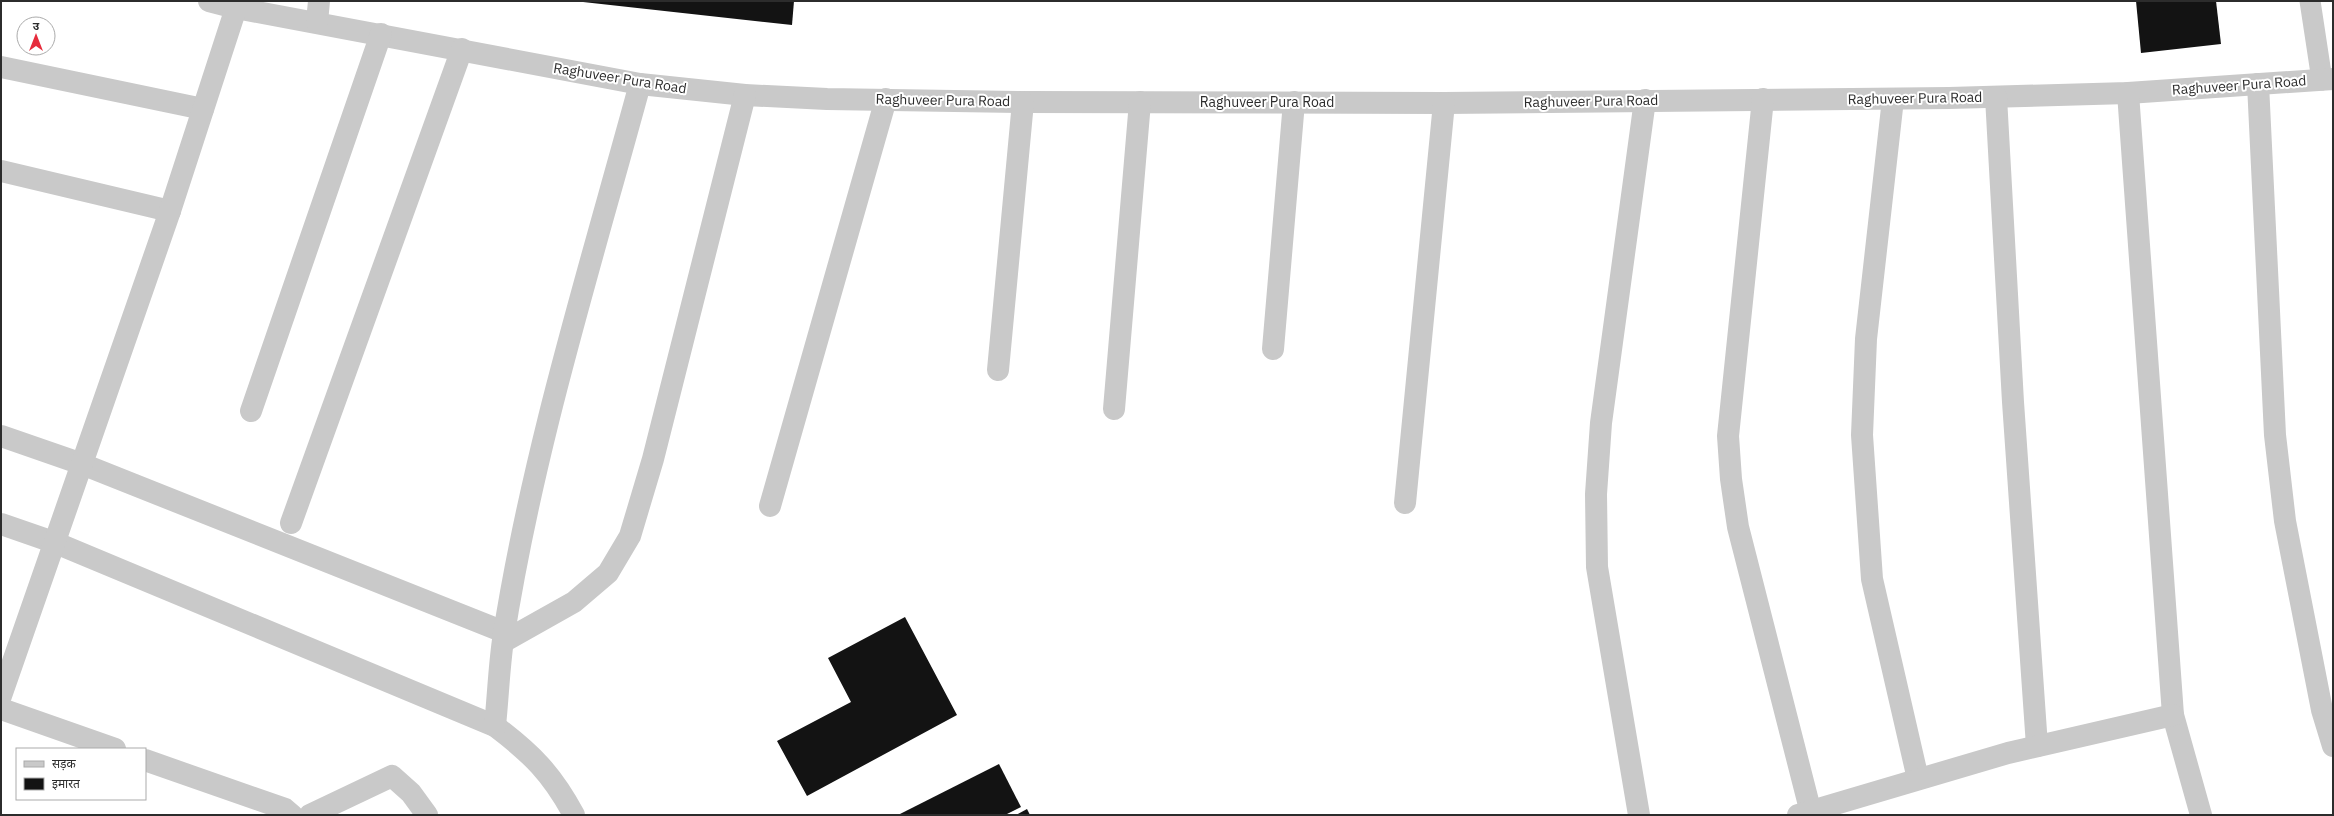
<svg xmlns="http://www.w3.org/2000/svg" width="2334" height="816" viewBox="0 0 2334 816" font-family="'IBM Plex Sans','Noto Sans Devanagari',sans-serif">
<rect width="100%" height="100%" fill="#fff"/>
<!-- building -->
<g fill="#131313">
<path d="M574,1H794L792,25Z"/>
<path d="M2136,1H2216L2221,44L2141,53Z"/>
<path d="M905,617L957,715L807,796L777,741L851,702L828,658Z"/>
<path d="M999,764L1021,807L1005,815H898Z"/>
<path d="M1027,809L1030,815H1016Z"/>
</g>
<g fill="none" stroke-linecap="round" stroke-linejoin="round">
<!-- lane -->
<path stroke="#c9c9c9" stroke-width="21" d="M2310,1L2322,80"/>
<!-- street -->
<g stroke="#c9c9c9" stroke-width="22">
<path d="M209,1L236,8L640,84L745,95L827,99L1023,102L1444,103L1949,98L2128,93L2333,79"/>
<path d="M317,22L319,1"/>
<path d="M1,67L203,109"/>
<path d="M2258,84L2275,435L2285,521L2322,710L2333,746"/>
<path d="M2128,93L2173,715L2201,815"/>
<path d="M1996,97L2013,402L2037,746"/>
<path d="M1763,99L1728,436L1731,479L1738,527L1810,809"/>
<path d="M1893,99L1866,339L1862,435L1872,579L1918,779"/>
<path d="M1,171L170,211"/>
<path d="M1273,349L1294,102"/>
<path d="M998,370L1023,102"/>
<path d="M1114,409L1140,102"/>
<path d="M251,411L381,34"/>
<path d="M1,436L82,464L504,632"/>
<path d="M1405,503L1444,103"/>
<path d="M770,506L886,99"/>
<path d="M291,523L462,49"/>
<path d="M1,524L56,543L495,726C532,754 552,774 574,815"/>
<path d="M503,642L574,602L608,573L630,536L653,459L745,95"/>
<path d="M1,696L170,211L236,8"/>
<path d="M1,709L115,749"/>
<path d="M495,726C498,697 499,668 503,640C532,452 590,268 640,84"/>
<path d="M145,760L285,809L292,815"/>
<path d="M310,815L392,776L411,793L427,815"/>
<path d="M1639,815L1597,567L1596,494L1601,423L1645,100"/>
<path d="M1798,815L2008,753L2173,715"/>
</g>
</g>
<g text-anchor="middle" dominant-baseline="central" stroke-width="4" stroke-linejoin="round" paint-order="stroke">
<!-- street labels -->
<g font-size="14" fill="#2c2c2c" stroke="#fff">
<text transform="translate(620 78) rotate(9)">Raghuveer Pura Road</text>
<text transform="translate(2239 85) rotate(-4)">Raghuveer Pura Road</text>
<text transform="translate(1915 98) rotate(-1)">Raghuveer Pura Road</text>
<text transform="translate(943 100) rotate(1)">Raghuveer Pura Road</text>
<text transform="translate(1591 101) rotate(-1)">Raghuveer Pura Road</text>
<text x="1267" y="102">Raghuveer Pura Road</text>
</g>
</g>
<!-- border -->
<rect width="2334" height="816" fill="none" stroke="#2c2c2c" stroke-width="4"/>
<!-- legend -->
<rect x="16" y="748" width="130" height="52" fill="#ffffff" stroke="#ababab"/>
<rect x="24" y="761" width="20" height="6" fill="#c9c9c9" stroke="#ababab"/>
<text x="52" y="768" font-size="12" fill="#2c2c2c">सड़क</text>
<rect x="24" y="778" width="20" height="12" fill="#131313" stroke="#ababab"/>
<text x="52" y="788" font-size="12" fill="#2c2c2c">इमारत</text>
<!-- north arrow -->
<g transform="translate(36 36)"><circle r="19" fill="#ffffff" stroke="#ababab"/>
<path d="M0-3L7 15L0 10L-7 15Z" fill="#e62c3c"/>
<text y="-6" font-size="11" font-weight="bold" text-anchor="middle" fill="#2c2c2c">उ</text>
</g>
</svg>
